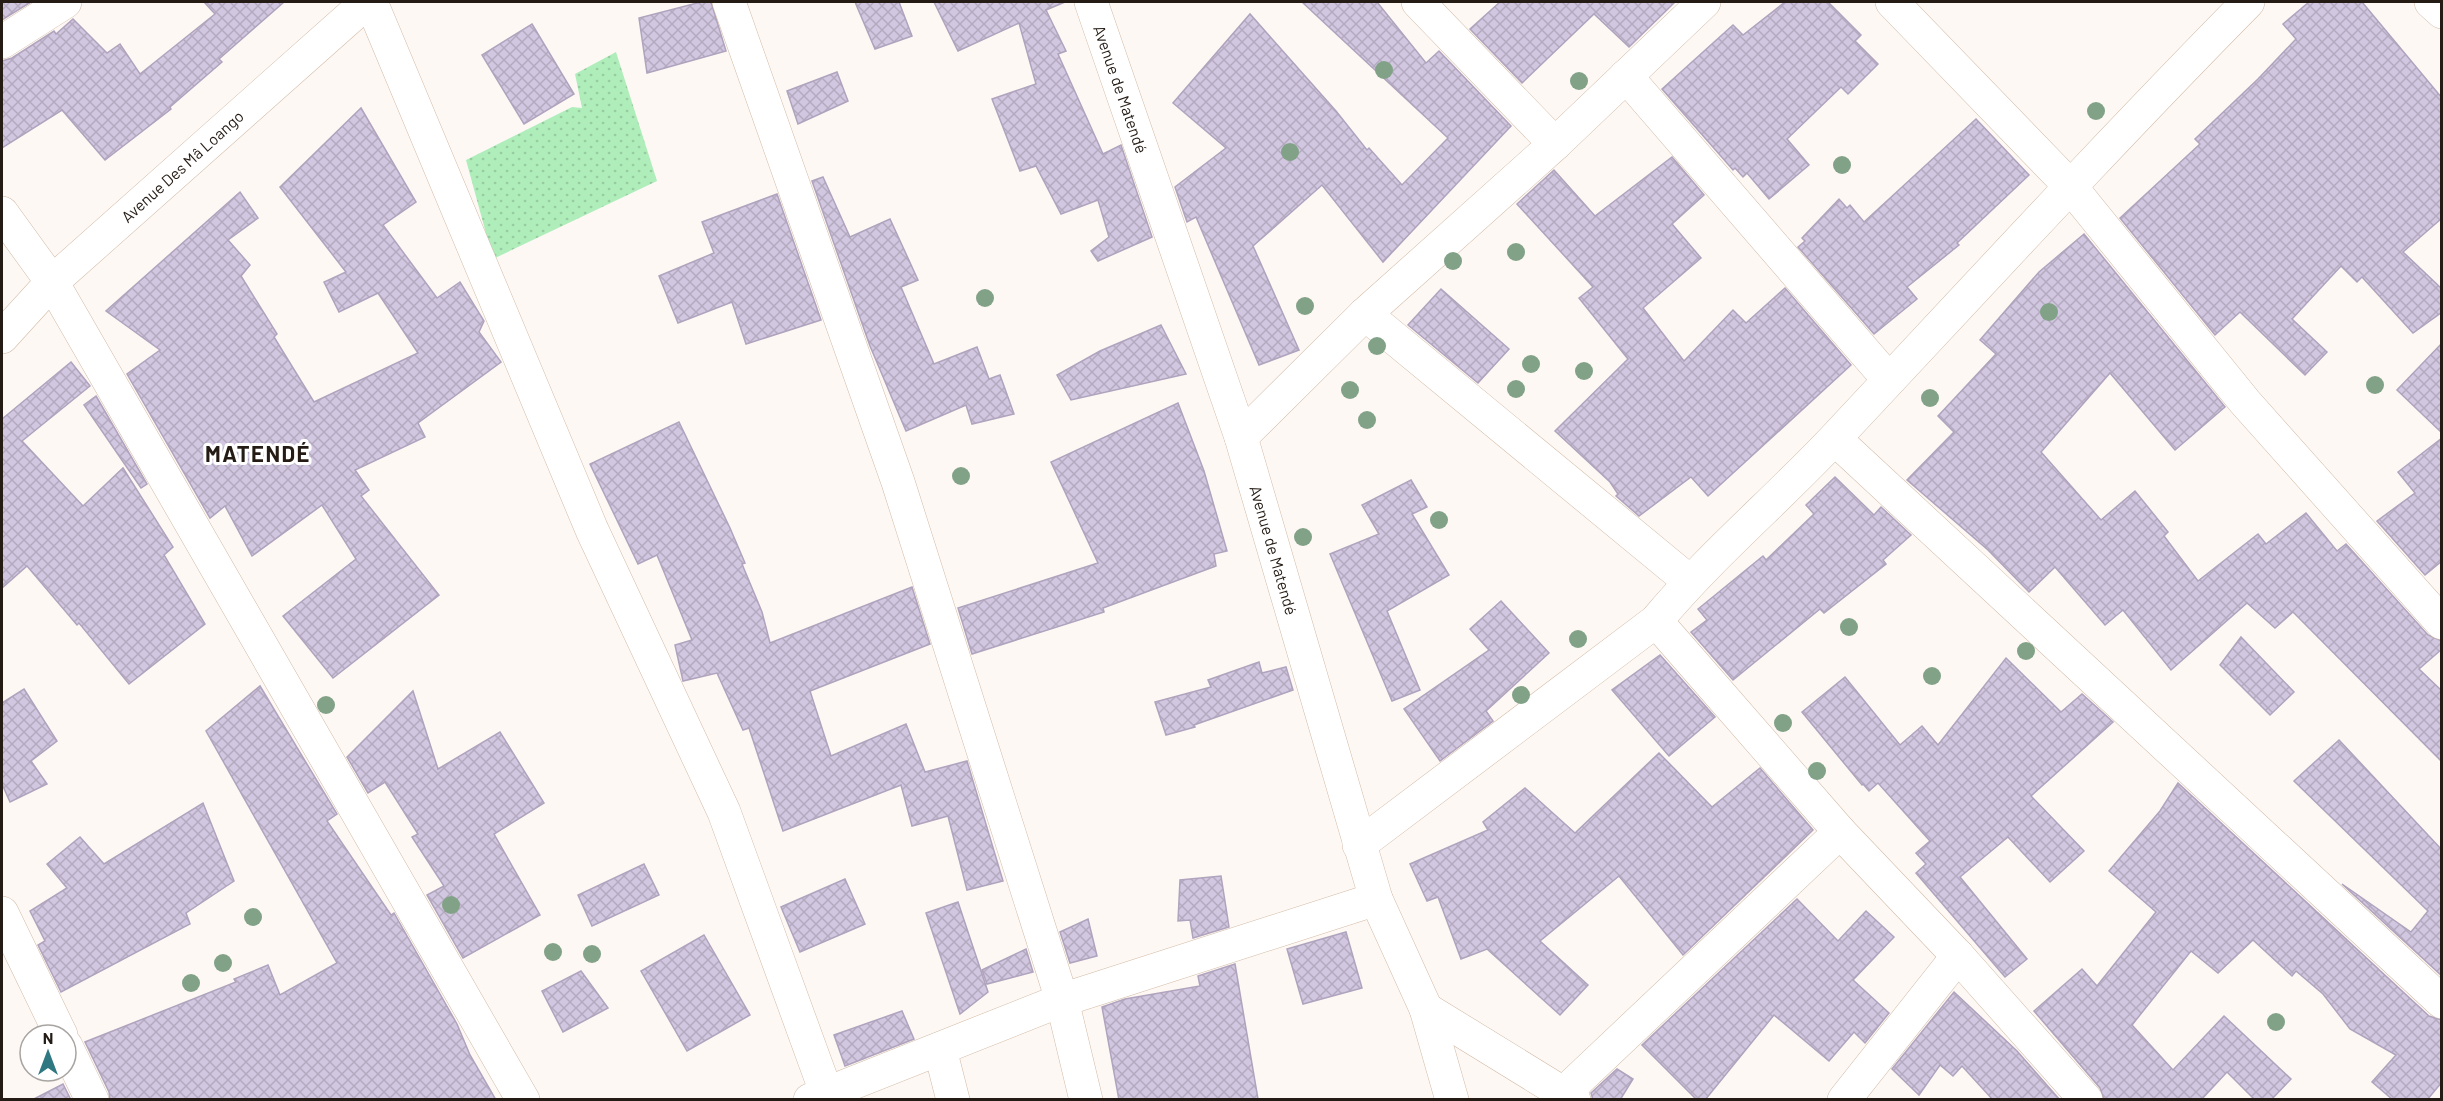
<svg xmlns="http://www.w3.org/2000/svg" width="2443" height="1101" viewBox="0 0 2443 1101" font-family="Barlow,sans-serif">
<defs>
<pattern id="grass-dots" width="8" height="8" patternUnits="userSpaceOnUse" patternTransform="scale(1.5)"><rect width="8" height="8" fill="#afeebb"/><path d="M2 2h.1M6 6h.1" fill="none" stroke="#96cca0" stroke-width="1.8" stroke-linecap="round"/></pattern>
<pattern id="building-cross-hatch" width="8" height="8" patternUnits="userSpaceOnUse" patternTransform="scale(1.5)"><rect width="8" height="8" fill="#d2c7e1"/><path d="M0 0l8 8M0 8l8-8" fill="none" stroke="#b4aac0"/></pattern>
</defs>
<rect width="100%" height="100%" fill="#fdf8f4"/>
<!-- grass -->
<path fill="url(#grass-dots)" d="M616,52L657,181L493,259L466,160L572,107L582,108L575,74Z"/>
<!-- building -->
<g fill="url(#building-cross-hatch)" stroke="#afa3bd" stroke-width="1.5">
<path d="M2,2H31L2,20Z"/>
<path d="M204,2H284L219,59L222,62L170,107L171,109L105,160L62,110L2,148V61L12,58L54,31L56,34L73,19L107,53L120,44L140,74L215,14Z"/>
<path d="M701,2H711L726,51L647,73L639,18Z"/>
<path d="M855,2H899L912,36L875,49Z"/>
<path d="M934,2H1065L1046,10L1066,51L1058,54L1103,154L1121,145L1152,237L1098,261L1091,251L1109,237L1098,200L1061,214L1036,166L1020,171L992,99L1036,84L1019,23L958,51Z"/>
<path d="M1302,2H1377L1426,63L1439,51L1511,126L1383,262L1322,185L1253,246L1299,350L1259,365L1196,217L1187,222L1175,187L1226,148L1173,103L1250,14L1336,111L1367,150L1369,148L1402,185L1448,138Z"/>
<path d="M1500,2H1675L1629,47L1594,14L1522,83L1470,29Z"/>
<path d="M1785,2H1828L1861,35L1855,41L1878,64L1848,94L1841,87L1787,139L1809,165L1769,199L1747,173L1743,177L1735,168L1733,170L1662,89L1733,25L1743,35Z"/>
<path d="M2309,2H2362L2442,98L2441,219L2403,252L2442,289V312L2413,333L2362,277L2357,282L2341,266L2292,319L2327,352L2305,375L2240,312L2215,335L2120,218L2200,144L2195,139L2258,79L2296,39L2283,24Z"/>
<path d="M532,24L574,94L524,124L482,55Z"/>
<path d="M837,72L848,101L798,124L787,91Z"/>
<path d="M361,108L416,202L383,225L437,298L460,282L484,321L479,332L501,362L418,423L425,437L355,470L369,490L361,496L439,595L333,678L283,616L356,559L322,505L252,556L225,506L210,518L127,374L160,350L106,311L240,192L258,218L228,240L250,265L241,276L277,334L274,337L314,402L418,353L378,293L339,312L324,282L346,272L280,187Z"/>
<path d="M1976,119L2029,175L1957,243L1959,245L1907,287L1917,299L1874,334L1798,247L1805,241L1802,238L1839,199L1847,208L1850,205L1864,222Z"/>
<path d="M1672,157L1704,195L1672,224L1701,258L1643,308L1684,361L1733,310L1746,323L1785,288L1851,365L1708,496L1691,477L1639,516L1616,496L1618,494L1610,482L1555,431L1628,359L1579,298L1593,287L1517,204L1554,170L1595,216Z"/>
<path d="M823,177L850,237L890,219L918,280L901,287L934,364L977,347L989,379L1000,375L1014,414L972,424L966,405L906,431L870,346L812,181Z"/>
<path d="M777,194L821,320L746,344L732,302L678,323L659,276L714,253L702,222Z"/>
<path d="M2084,234L2225,407L2175,450L2110,373L2041,452L2101,520L2135,491L2168,532L2164,536L2198,581L2258,534L2266,544L2306,513L2337,551L2346,544L2428,635L2442,641V649L2419,669L2442,691V762L2293,612L2275,628L2247,603L2171,670L2123,610L2105,625L2055,567L2029,592L1988,550L1907,480L1954,432L1938,416L1996,354L1980,340L2039,272Z"/>
<path d="M1441,289L1509,349L1478,383L1408,325Z"/>
<path d="M1161,325L1186,374L1071,400L1057,375L1100,351Z"/>
<path d="M2442,343V433L2397,390Z"/>
<path d="M71,362L90,386L22,441L83,506L123,468L173,547L164,555L205,624L129,684L79,623L77,625L27,566L2,588V419Z"/>
<path d="M96,396L147,484L141,488L84,405Z"/>
<path d="M1178,403L1204,471L1227,551L1214,554L1216,566L1103,608L1104,612L972,654L958,608L1098,563L1051,462Z"/>
<path d="M679,422L730,528L745,563L742,564L762,612L770,643L912,587L930,644L810,691L831,756L906,724L925,772L967,761L1003,881L967,890L948,816L912,826L901,785L783,831L749,728L743,730L717,673L683,681L675,645L692,640L657,555L638,564L590,464Z"/>
<path d="M2442,438V561L2425,575L2377,521L2415,493L2398,472Z"/>
<path d="M1835,477L1874,515L1881,507L1911,535L1883,560L1886,564L1824,613L1820,609L1733,680L1691,632L1707,620L1698,609L1763,556L1766,560L1814,514L1806,505Z"/>
<path d="M1411,480L1427,507L1412,514L1449,575L1387,611L1420,690L1392,701L1330,554L1379,534L1362,505Z"/>
<path d="M1501,601L1549,653L1486,711L1493,721L1440,761L1404,709L1489,650L1470,629Z"/>
<path d="M2241,637L2294,692L2270,715L2220,665Z"/>
<path d="M1660,655L1715,717L1669,756L1612,690Z"/>
<path d="M2006,658L2061,712L2082,694L2113,722L2031,796L2084,851L2050,882L2008,837L1960,877L2027,959L2005,977L1916,873L1926,864L1916,853L1930,841L1878,783L1869,791L1863,784L1862,785L1802,712L1845,677L1900,745L1922,726L1938,745Z"/>
<path d="M1259,662L1262,673L1286,667L1293,690L1194,725L1195,727L1166,735L1155,702L1211,687L1208,680Z"/>
<path d="M260,686L337,814L327,821L391,915L394,913L457,1024L470,1055L496,1100H110L109,1092L85,1042L236,982L234,979L268,965L280,995L337,963L206,731Z"/>
<path d="M24,689L57,741L31,761L47,784L10,802L2,784V703Z"/>
<path d="M413,691L438,769L500,732L544,803L494,834L540,915L463,958L427,895L444,886L412,837L418,834L385,782L368,793L347,757Z"/>
<path d="M2339,740L2442,850V976L2342,884L2411,932L2428,911L2294,781Z"/>
<path d="M1659,753L1712,807L1760,768L1813,830L1683,955L1619,876L1540,941L1588,985L1560,1015L1487,949L1461,959L1438,897L1427,901L1410,864L1488,830L1483,822L1525,788L1575,833Z"/>
<path d="M2178,783L2429,1016L2442,1020V1082L2427,1100H2393L2372,1082L2396,1055L2350,1029L2323,994L2296,971L2292,976L2253,940L2218,973L2191,951L2132,1025L2173,1070L2224,1016L2291,1079L2271,1100H2255L2227,1072L2201,1100H2104L2100,1088L2034,1011L2082,969L2097,986L2156,912L2109,871L2160,811Z"/>
<path d="M203,803L234,881L186,913L190,924L61,992L38,945L45,941L30,911L67,888L47,864L80,837L104,864Z"/>
<path d="M644,864L659,895L592,926L578,895Z"/>
<path d="M1221,876L1229,927L1193,938L1190,920L1178,921L1180,880Z"/>
<path d="M845,879L865,924L800,952L781,907Z"/>
<path d="M1797,899L1838,941L1866,911L1894,937L1853,980L1889,1013L1865,1043L1854,1032L1829,1061L1774,1015L1705,1100H1697L1642,1045Z"/>
<path d="M958,902L988,992L960,1014L926,913Z"/>
<path d="M1088,919L1097,956L1070,963L1060,932Z"/>
<path d="M1346,932L1362,988L1303,1004L1287,949Z"/>
<path d="M704,935L750,1015L687,1051L641,971Z"/>
<path d="M1026,949L1033,972L987,984L982,970Z"/>
<path d="M1235,964L1258,1099L1119,1100L1102,1007L1125,999L1200,986L1198,976Z"/>
<path d="M581,971L608,1008L563,1032L542,991Z"/>
<path d="M1954,992L2017,1051L2060,1100H1993L1962,1066L1953,1076L1940,1065L1919,1095L1892,1069Z"/>
<path d="M902,1011L914,1039L845,1066L834,1035Z"/>
<path d="M1617,1069L1633,1079L1620,1100H1593L1591,1093Z"/>
<path d="M63,1084L71,1100H32Z"/>
</g>
<g fill="none" stroke-linecap="round" stroke-linejoin="round">
<!-- minor casing -->
<g stroke="#d3bba7" stroke-width="34">
<g id="minor">
<path d="M371,2L592,530L724,812L826,1092"/>
<path d="M729,2L898,482L1062,1000L1086,1100"/>
<path d="M1091,2L1241,437L1376,899L1426,1009L1452,1100"/>
<path d="M1418,2L1555,144"/>
<path d="M1892,2L2070,186L2245,402L2442,623"/>
<path d="M2431,2L2442,12"/>
<path d="M2,42L65,2"/>
<path d="M1626,76L1889,380"/>
<path d="M2,213L52,282L523,1100"/>
<path d="M1365,314L1689,581"/>
<path d="M1241,437L1365,314L1555,144L1704,2"/>
<path d="M1835,439L2442,1002"/>
<path d="M1656,621L1840,832L1958,956L2086,1100"/>
<path d="M1359,845L1656,621C1711,555 1778,499 1837,436C1973,291 2108,144 2248,2"/>
<path d="M2,913L61,1035"/>
<path d="M1426,1009L1574,1100"/>
<path d="M66,1046L92,1100"/>
<path d="M940,1049L953,1100"/>
<path d="M1564,1093L1840,832"/>
<path d="M810,1100L1062,1000L1376,899"/>
<path d="M1844,1100L1958,956"/>
</g>
</g>
<!-- major casing -->
<g stroke="#d3bba7" stroke-width="34">
<path id="major" d="M2,337L52,282L367,2"/>
</g>
<!-- minor -->
<use href="#minor" stroke="#fff" stroke-width="33"/>
<!-- major -->
<use href="#major" stroke="#fff" stroke-width="33"/>
</g>
<!-- trees -->
<g fill="#82a288">
<circle cx="1384" cy="70" r="9"/>
<circle cx="1579" cy="81" r="9"/>
<circle cx="2096" cy="111" r="9"/>
<circle cx="1290" cy="152" r="9"/>
<circle cx="1842" cy="165" r="9"/>
<circle cx="1516" cy="252" r="9"/>
<circle cx="1453" cy="261" r="9"/>
<circle cx="985" cy="298" r="9"/>
<circle cx="1305" cy="306" r="9"/>
<circle cx="2049" cy="312" r="9"/>
<circle cx="1377" cy="346" r="9"/>
<circle cx="1531" cy="364" r="9"/>
<circle cx="1584" cy="371" r="9"/>
<circle cx="2375" cy="385" r="9"/>
<circle cx="1516" cy="389" r="9"/>
<circle cx="1350" cy="390" r="9"/>
<circle cx="1930" cy="398" r="9"/>
<circle cx="1367" cy="420" r="9"/>
<circle cx="961" cy="476" r="9"/>
<circle cx="1439" cy="520" r="9"/>
<circle cx="1303" cy="537" r="9"/>
<circle cx="1849" cy="627" r="9"/>
<circle cx="1578" cy="639" r="9"/>
<circle cx="2026" cy="651" r="9"/>
<circle cx="1932" cy="676" r="9"/>
<circle cx="1521" cy="695" r="9"/>
<circle cx="326" cy="705" r="9"/>
<circle cx="1783" cy="723" r="9"/>
<circle cx="1817" cy="771" r="9"/>
<circle cx="451" cy="905" r="9"/>
<circle cx="253" cy="917" r="9"/>
<circle cx="553" cy="952" r="9"/>
<circle cx="592" cy="954" r="9"/>
<circle cx="223" cy="963" r="9"/>
<circle cx="191" cy="983" r="9"/>
<circle cx="2276" cy="1022" r="9"/>
</g>
<g text-anchor="middle" dominant-baseline="central" stroke-width="6" stroke-linejoin="round" paint-order="stroke">
<!-- street labels -->
<g font-size="16" fill="#241b14" stroke="#fff">
<text transform="translate(1121 89) rotate(71)">Avenue de Matendé</text>
<text transform="translate(182 166) rotate(-42)">Avenue Des Mâ Loango</text>
<text transform="translate(1274 550) rotate(74)">Avenue de Matendé</text>
</g>
<!-- district labels -->
<g font-size="22" font-weight="bold" letter-spacing="1.5" fill="#241b14" stroke="#fff">
<text x="258" y="453">MATENDÉ</text>
</g>
</g>
<!-- border -->
<rect width="2443" height="1101" fill="none" stroke="#241b14" stroke-width="6"/>
<!-- north arrow -->
<g transform="translate(48 1053)"><circle r="28" fill="#ffffff" stroke="#a7a4a1" stroke-width="1.5"/>
<path d="M0-4.5L10 22L0 15L-10 22Z" fill="#307881"/>
<text y="-9" font-size="16" font-weight="bold" text-anchor="middle" fill="#241b14">N</text>
</g>
</svg>
